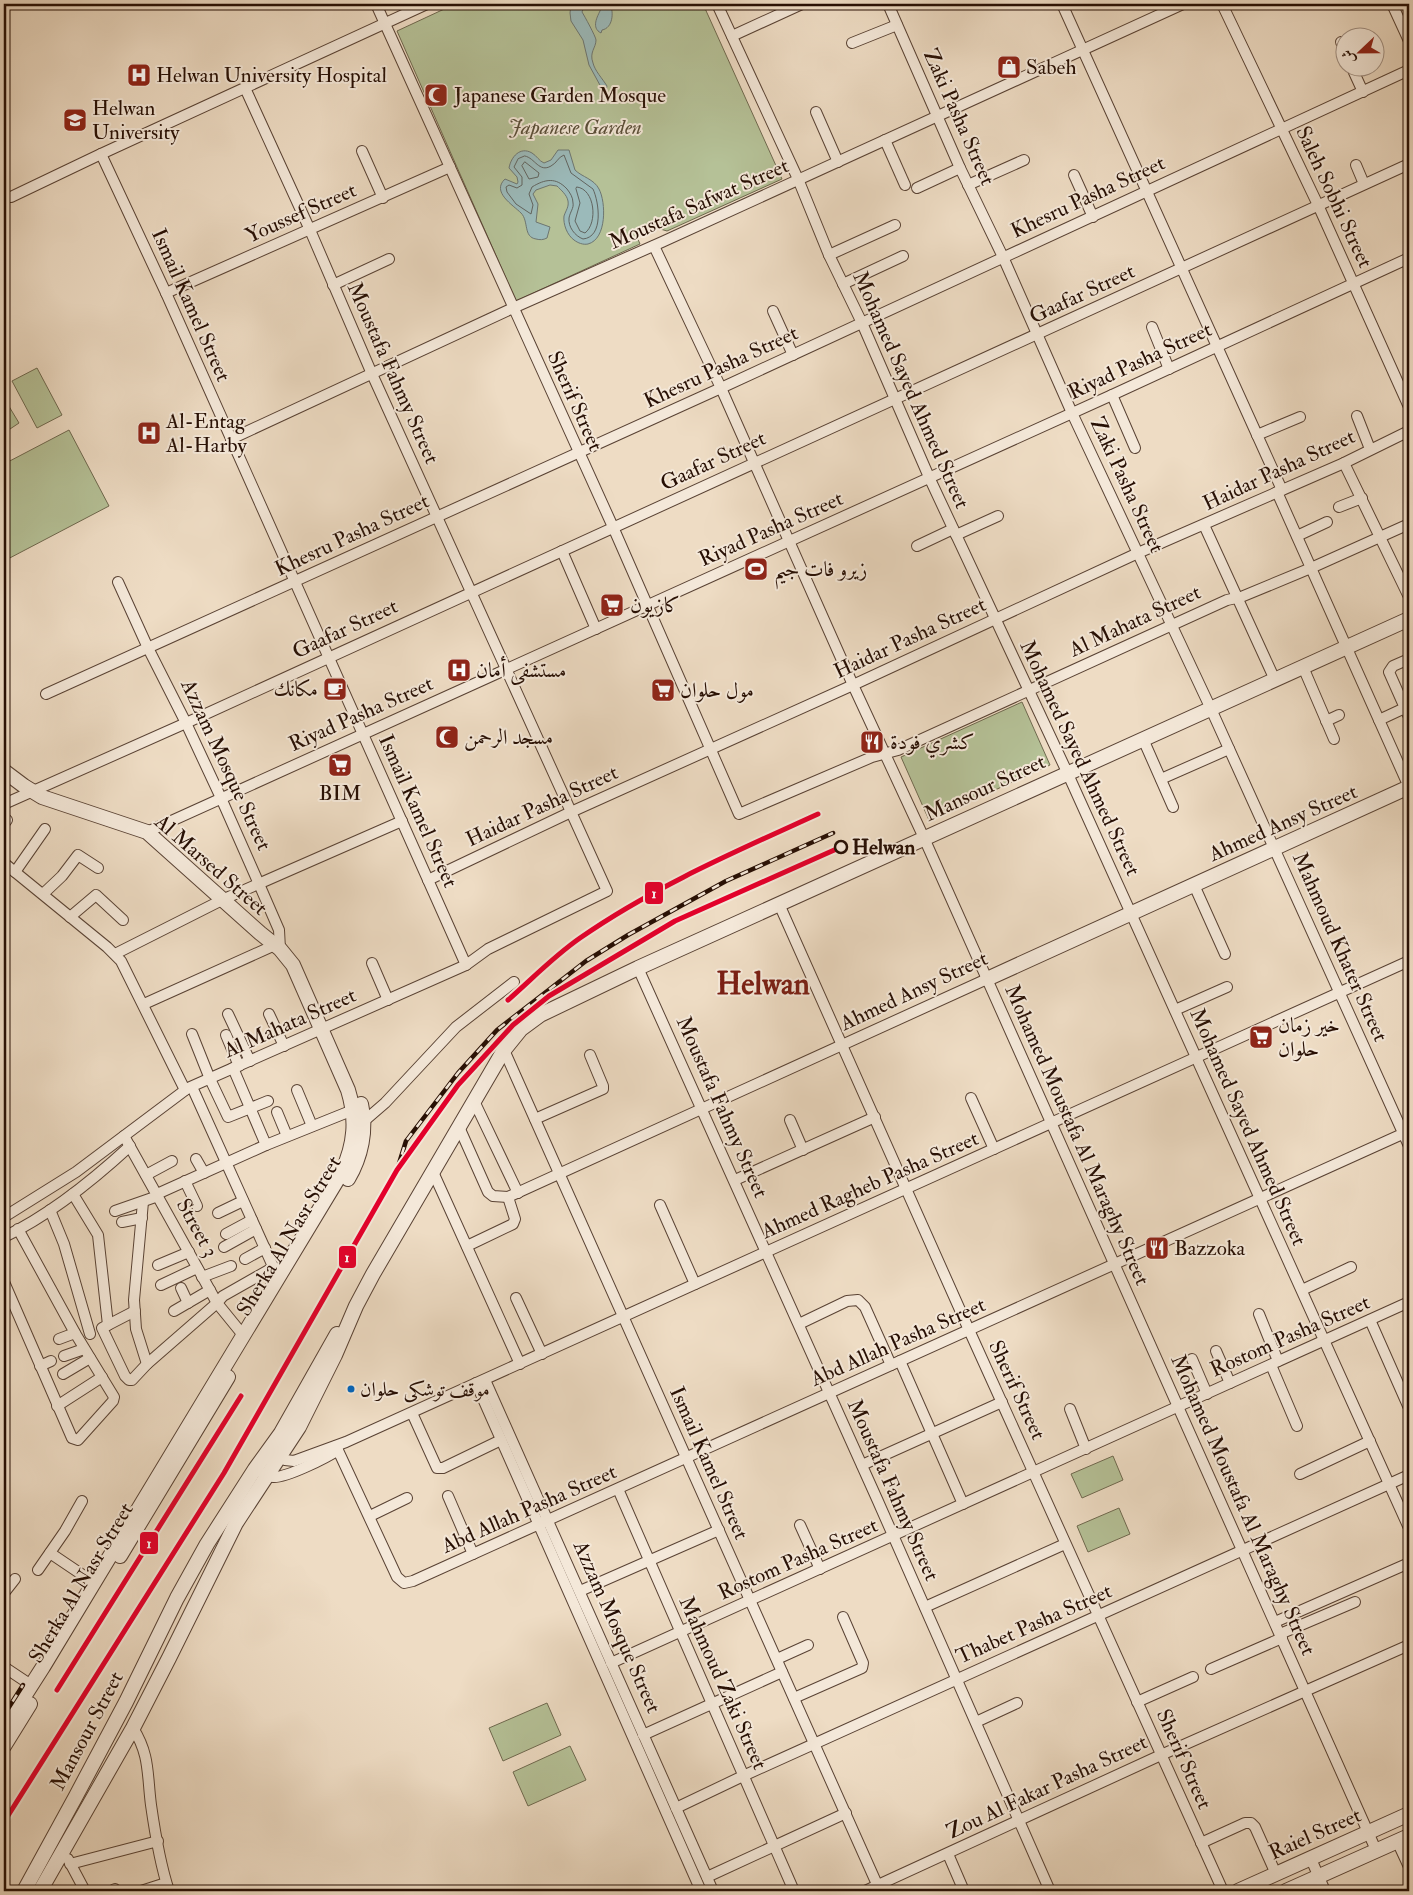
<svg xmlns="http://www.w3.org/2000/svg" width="1413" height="1895" viewBox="0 0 1413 1895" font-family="'IM FELL Double Pica',Amiri,serif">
<rect width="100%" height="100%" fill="#eedcc4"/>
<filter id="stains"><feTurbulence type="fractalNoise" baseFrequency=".004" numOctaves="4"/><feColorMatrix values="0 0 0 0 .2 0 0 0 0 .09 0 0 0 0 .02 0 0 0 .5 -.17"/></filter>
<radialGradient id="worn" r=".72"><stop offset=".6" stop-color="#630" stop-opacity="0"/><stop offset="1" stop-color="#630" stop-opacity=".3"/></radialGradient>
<!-- green -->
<g fill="#b5c197" stroke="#6e684e">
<path d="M455,4H703L782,179L667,231L657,228L643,232V234L637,237L640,244L516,301L397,31Z"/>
<path d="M37,368L62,415L37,428L12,381Z"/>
<path d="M4,398L19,423L4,433Z"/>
<path d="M69,430L109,506L4,561V464Z"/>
<path d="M1022,702L1050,765L929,820L901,757Z"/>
<path d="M1113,1456L1123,1480L1082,1498L1071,1474Z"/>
<path d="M1119,1508L1130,1534L1088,1552L1077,1526Z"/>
<path d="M547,1703L561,1735L503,1761L489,1728Z"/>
<path d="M570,1746L586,1780L528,1806L513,1772Z"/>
</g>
<!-- water -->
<g fill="#9bbaba" stroke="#6d7671">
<path d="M571,4H589L584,7L582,12C584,15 596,37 596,40C596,48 589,52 593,63C595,71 602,78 607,86L606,90L601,87L589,65L583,40L571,21L570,13Z"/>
<path d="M598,4H610C614,12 613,28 602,30L601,33C591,28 597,17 601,9Z"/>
<path d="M558,150H569L575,170C582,177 594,179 599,189C606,202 607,239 588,244C583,245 578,243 574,240C567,235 563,224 564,216C566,210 569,207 568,201C567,195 561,190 557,186L550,185L536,190L533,194L538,204L536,222L550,227L547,238C543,240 540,240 536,239C523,237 529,221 521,213C513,205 491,192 505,179L517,184L518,182L517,177L509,168C511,157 520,146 532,153C537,156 539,161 544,163L551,160Z"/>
</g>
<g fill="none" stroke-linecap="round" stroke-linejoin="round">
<!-- shore -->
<g stroke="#61645f" stroke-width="1">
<path d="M525,156C535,158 539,173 551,166C557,163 558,157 564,155L571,173L593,189C599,202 604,237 583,239C575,236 568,227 569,218C570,212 574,208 573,203C573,197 570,193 567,189C556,177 545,179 532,187L529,194L533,205L531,214L516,204L507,192L506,187L509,185L517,188L522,185V177L514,167L518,159Z"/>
<path d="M525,162L539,173L538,177L529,179L522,166Z"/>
<path d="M577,187C595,189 598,223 585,233L580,231L575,221L580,203L576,189Z"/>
</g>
<!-- minor casing -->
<g stroke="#594234" stroke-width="12">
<g id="minor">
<path d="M376,4L613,527L739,814L872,757L898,750L1227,600L1241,597L1311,568L1409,524"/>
<path d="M717,4L798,179L829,255L862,323L929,477L1067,772L1409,1528"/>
<path d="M888,4L960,168L1003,257L1072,413L1211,709L1409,1146"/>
<path d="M1062,4L1282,490"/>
<path d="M1222,4L1318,205L1409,407"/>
<path d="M1392,4L1409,41"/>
<path d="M732,36L802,4"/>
<path d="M1341,42L1346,52"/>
<path d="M852,43L897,25"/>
<path d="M1352,68L1363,92"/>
<path d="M816,112L838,162"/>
<path d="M885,140L905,185"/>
<path d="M362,151L383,198"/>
<path d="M101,154L166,293L466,965"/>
<path d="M1356,165L1364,184"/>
<path d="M1074,175L1093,217"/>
<path d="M968,185L1024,160"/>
<path d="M917,188L960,168"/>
<path d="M4,197H11L101,154L427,4"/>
<path d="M654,246L721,388L853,685L924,838L1376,1850"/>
<path d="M829,255L895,225"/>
<path d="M843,284L903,256"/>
<path d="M333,285L389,259"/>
<path d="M166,293L450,167"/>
<path d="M773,311L793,355"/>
<path d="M1152,327L1169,369"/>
<path d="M1112,395L1135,448"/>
<path d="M1357,416L1370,449"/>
<path d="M1257,435L1300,417"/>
<path d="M231,439L513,308L662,242L1183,4"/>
<path d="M1344,463L1409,597"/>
<path d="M1277,492L1409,787"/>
<path d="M1339,507L1362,498"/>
<path d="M1204,525L1275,680"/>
<path d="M956,535L998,516"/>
<path d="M1297,536L1327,522"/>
<path d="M917,546L953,529"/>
<path d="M562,551L596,629"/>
<path d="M118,582L148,648L186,723L221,798L259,884L279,930L280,949"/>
<path d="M1409,659L1393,666L1389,672L1409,717"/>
<path d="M1303,667L1334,739"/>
<path d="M46,694L721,388L1409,70"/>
<path d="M1379,720L1409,706"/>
<path d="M1326,721L1339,715"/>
<path d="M1143,739L1173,807"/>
<path d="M1161,779L1229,749"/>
<path d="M4,804L186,723L1409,164"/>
<path d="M4,824L7,820"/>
<path d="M147,832L1112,395L1409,258"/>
<path d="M4,863L107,947L121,961L185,1090"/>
<path d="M15,872L45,829"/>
<path d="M428,880L571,812L853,685L1138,553L1344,463L1409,431"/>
<path d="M1194,885L1225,954"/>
<path d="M43,894L62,876L78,855L98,868"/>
<path d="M779,904L969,1330L1223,1891"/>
<path d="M70,917L96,895L123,920"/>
<path d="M115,954L224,899L402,821"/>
<path d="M372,963L388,1000"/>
<path d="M638,968L877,1499L1050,1891"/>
<path d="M144,1004L275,945"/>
<path d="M1175,1010L1227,987"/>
<path d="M228,1014L250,1061"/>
<path d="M269,1014L284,1046"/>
<path d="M192,1034L210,1079L228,1117L268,1101"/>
<path d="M226,1035L239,1066"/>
<path d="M504,1050L880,1891"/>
<path d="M233,1068L266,1145"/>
<path d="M192,1087L276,1273"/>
<path d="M297,1090L312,1126"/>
<path d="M971,1098L994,1149"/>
<path d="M474,1101L518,1193"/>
<path d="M277,1112L287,1136"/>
<path d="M535,1119L603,1089V1086L590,1055"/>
<path d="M790,1120L803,1150"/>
<path d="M363,1122L385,1103L456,1027L514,982"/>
<path d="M459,1127L488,1192L493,1196L508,1197"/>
<path d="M124,1136L217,1303L243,1335"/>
<path d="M196,1159L204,1173"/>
<path d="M433,1172L520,1364"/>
<path d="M146,1175L172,1161"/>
<path d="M735,1180L875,1117"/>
<path d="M185,1181L197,1206"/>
<path d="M73,1194L98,1235L108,1325"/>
<path d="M157,1194L266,1145L353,1110"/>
<path d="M143,1202L134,1300L136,1329L147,1364"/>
<path d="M660,1205L695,1284"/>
<path d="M50,1210L64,1244L90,1334"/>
<path d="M115,1211L158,1196"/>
<path d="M218,1213L243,1201"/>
<path d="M4,1217L76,1172L188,1088L466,965L488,949L607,891L372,374L310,230L245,88"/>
<path d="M122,1222L142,1218"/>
<path d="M226,1234L252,1220"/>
<path d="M4,1237C50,1215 92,1181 130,1146"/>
<path d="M467,1246L513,1224L515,1219L508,1197L987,979"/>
<path d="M224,1247L256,1229"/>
<path d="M245,1259L265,1248"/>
<path d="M158,1265L189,1252"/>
<path d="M202,1277L231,1266"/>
<path d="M4,1282L72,1438L78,1440L113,1401L114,1397L75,1333L18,1229"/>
<path d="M161,1285L197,1268"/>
<path d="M181,1288L188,1303"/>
<path d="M1302,1290L1351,1267"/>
<path d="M516,1298L542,1354"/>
<path d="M174,1311L210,1290"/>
<path d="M1259,1314L1278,1361"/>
<path d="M1370,1320L1409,1408"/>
<path d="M799,1324L847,1301L858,1300L865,1307L891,1365"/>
<path d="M104,1327L135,1311"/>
<path d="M102,1328L125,1376L129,1380H132L147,1364L217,1303L223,1296L274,1267"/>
<path d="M59,1339L75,1333"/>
<path d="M1216,1351L1230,1383"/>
<path d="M64,1356L84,1349"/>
<path d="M1192,1359L1207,1394"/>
<path d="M900,1361L963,1504"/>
<path d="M1271,1365L1297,1426"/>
<path d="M40,1366L51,1361"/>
<path d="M63,1374L90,1358"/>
<path d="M485,1380L713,1891"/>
<path d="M476,1383L701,1891"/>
<path d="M57,1406L102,1377"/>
<path d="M1070,1409L1086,1449"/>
<path d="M412,1413L437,1468H443L501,1440"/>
<path d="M336,1446L397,1577L404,1583L413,1581L1409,1131"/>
<path d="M274,1455L285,1460L294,1461L346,1442L1409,961"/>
<path d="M862,1465L1002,1402"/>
<path d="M262,1473C266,1475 269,1477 273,1477C286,1478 326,1458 338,1450"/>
<path d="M1300,1474L1370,1441"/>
<path d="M618,1489L794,1891"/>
<path d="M448,1496L473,1554"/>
<path d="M370,1516L407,1498"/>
<path d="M800,1525L820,1569"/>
<path d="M50,1553L93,1582"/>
<path d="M38,1570L65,1531L82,1501"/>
<path d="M580,1591L719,1530"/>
<path d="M4,1593L15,1579"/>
<path d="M925,1607L1065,1544"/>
<path d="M1275,1622L1409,1563"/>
<path d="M1280,1634L1355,1602"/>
<path d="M777,1659L808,1645"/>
<path d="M611,1663L1409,1302"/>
<path d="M4,1667L31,1685"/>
<path d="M1211,1669L1282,1638"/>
<path d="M794,1698L862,1668L863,1663L843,1617"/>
<path d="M1137,1702L1193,1677"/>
<path d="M976,1722L1017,1703"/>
<path d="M133,1728C150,1755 147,1774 151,1805C155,1833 160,1864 169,1891"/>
<path d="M643,1735L782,1672"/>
<path d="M676,1808L743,1776L1409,1475"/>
<path d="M1397,1841L1409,1867"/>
<path d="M1201,1843L1245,1823H1251L1255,1827L1276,1874"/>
<path d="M948,1854L964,1891"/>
<path d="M68,1859L85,1891"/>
<path d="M1311,1859L1325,1891"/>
<path d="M70,1864L158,1841"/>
<path d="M707,1877L846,1813"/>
<path d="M111,1891L115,1889L117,1891"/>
<path d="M141,1891L166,1883"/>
<path d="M865,1891L1161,1755L1409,1645"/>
</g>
</g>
<!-- tertiary casing -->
<g stroke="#594234" stroke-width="16">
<g id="tertiary">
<path d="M4,771L24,786L42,797L147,832L260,933L280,949L293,965L348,1090C357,1119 355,1144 342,1172L43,1667L4,1728"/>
<path d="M987,979L1409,787"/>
<path d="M348,1179C361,1157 367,1130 361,1104"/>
<path d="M120,1556L228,1377"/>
<path d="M4,1746L30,1704"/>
<path d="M24,1891L76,1796L126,1702L177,1598L207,1544L255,1469L281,1433L337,1334"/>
<path d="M40,1891L133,1728L169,1658L236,1523L299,1427L335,1355L356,1306L373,1274L504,1050L521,1029L540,1015L638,968L1409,619"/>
<path d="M1238,1891L1409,1814"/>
<path d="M1286,1891L1409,1836"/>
</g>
</g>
<!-- minor -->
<use href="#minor" stroke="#f4e8d9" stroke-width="10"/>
<!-- tertiary -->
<use href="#tertiary" stroke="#f4e8d9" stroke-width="14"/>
<!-- rail casing -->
<g stroke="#270f04" stroke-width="4.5">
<g id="rail">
<path d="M397,1170L406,1141L458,1073L497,1030L586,961L628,935L726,881L833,833"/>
<path d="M4,1715L23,1685"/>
</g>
</g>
<!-- rail -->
<use href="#rail" stroke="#f4e8d9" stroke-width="2.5" stroke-dasharray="8" stroke-linecap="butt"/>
<!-- metro-1 casing -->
<g stroke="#f4e8d9" stroke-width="9">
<g id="metro-1">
<path d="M508,1000C532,979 554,956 580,938C653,887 737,851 818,814"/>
<path d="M57,1690L241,1396"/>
<path d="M4,1822L224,1473L397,1170L458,1085L513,1025L549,996L675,921L841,847"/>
</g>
</g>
<!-- metro-1 -->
<use href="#metro-1" stroke="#e4002b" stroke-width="5"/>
</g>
<!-- icons -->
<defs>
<g id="shop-square" transform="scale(1.25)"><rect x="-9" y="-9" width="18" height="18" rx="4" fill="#8f2418" stroke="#f4e8d9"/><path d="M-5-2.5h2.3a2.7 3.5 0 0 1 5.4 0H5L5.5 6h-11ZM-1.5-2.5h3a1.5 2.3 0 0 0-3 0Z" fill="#fff"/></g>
<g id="hospital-square" transform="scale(1.25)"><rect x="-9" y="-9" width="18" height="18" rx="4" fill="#8f2418" stroke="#f4e8d9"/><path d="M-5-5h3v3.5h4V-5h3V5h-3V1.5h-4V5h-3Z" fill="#fff"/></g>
<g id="mosque-square" transform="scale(1.25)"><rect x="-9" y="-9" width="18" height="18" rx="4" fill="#8f2418" stroke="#f4e8d9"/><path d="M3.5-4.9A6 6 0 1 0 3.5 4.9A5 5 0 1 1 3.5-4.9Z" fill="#fff"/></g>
<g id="university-square" transform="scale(1.25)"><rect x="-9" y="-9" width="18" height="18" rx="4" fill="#8f2418" stroke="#f4e8d9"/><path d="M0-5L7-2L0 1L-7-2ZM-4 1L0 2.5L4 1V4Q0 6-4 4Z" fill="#fff"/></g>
<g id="stadium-square" transform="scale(1.25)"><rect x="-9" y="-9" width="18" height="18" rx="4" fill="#8f2418" stroke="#f4e8d9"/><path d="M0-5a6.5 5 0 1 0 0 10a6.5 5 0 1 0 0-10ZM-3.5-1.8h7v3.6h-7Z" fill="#fff"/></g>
<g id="supermarket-square" transform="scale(1.25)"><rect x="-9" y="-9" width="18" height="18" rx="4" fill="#8f2418" stroke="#f4e8d9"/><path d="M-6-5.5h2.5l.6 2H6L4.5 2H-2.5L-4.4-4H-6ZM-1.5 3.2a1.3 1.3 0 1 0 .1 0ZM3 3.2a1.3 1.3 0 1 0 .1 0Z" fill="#fff"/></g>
<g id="cafe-square" transform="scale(1.25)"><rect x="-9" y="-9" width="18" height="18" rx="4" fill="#8f2418" stroke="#f4e8d9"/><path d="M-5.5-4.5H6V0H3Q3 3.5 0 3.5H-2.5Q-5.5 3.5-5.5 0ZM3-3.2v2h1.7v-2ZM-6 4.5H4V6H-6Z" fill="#fff"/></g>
<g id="restaurant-square" transform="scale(1.25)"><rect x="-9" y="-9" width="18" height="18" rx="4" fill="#8f2418" stroke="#f4e8d9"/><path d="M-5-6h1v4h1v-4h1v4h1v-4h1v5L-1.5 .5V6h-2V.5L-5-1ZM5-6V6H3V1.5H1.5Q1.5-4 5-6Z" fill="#fff"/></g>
</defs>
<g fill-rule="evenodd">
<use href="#shop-square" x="1009" y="67"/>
<use href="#hospital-square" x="139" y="75"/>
<use href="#mosque-square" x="436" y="95"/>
<use href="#university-square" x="75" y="120"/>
<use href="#hospital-square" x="149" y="433"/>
<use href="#stadium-square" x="756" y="569"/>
<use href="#supermarket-square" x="612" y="605"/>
<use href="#hospital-square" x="459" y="670"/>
<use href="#cafe-square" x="335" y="689"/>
<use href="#supermarket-square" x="663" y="690"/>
<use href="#mosque-square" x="447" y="737"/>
<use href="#restaurant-square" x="872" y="742"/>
<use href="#supermarket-square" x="340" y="765"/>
<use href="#supermarket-square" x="1261" y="1037"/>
<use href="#restaurant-square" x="1157" y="1248"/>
</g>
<!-- markers -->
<circle fill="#f4e8d9" stroke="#270f04" stroke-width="2.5" cx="841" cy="847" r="6"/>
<circle fill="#0065bd" stroke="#f4e8d9" stroke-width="2" cx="351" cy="1389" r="4.5"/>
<g text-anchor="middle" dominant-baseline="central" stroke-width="4" stroke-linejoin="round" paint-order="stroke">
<!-- bus labels -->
<g font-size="20" fill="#270f04" stroke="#f4e8d9" text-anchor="start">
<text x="360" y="1389">موقف توشكى حلوان</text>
</g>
<!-- poi labels -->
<g font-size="21" fill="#270f04" stroke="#f4e8d9" text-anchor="start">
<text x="1026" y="67">Sabeh</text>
<text x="156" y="75">Helwan University Hospital</text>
<text x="454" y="95">Japanese Garden Mosque</text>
<text x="92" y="108">Helwan<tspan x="92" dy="24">University</tspan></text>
<text x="166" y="421">Al-Entag<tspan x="166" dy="24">Al-Harby</tspan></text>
<text x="774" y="569">زيرو فات جيم</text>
<text x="630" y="605">كازيون</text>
<text x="476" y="670">مستشفى أمان</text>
<text x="318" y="689" text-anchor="end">مكانك</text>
<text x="680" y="690">مول حلوان</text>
<text x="464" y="737">مسجد الرحمن</text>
<text x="890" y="742">كشري فودة</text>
<text x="340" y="793" text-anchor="middle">BIM</text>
<text x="1278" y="1025">خير زمان<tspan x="1278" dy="24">حلوان</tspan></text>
<text x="1174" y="1248">Bazzoka</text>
</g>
<!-- street labels -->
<g font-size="21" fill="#270f04" stroke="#f4e8d9">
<text transform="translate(959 117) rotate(66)">Zaki Pasha Street</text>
<text transform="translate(1088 197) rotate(-25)">Khesru Pasha Street</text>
<text transform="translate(1334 197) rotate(65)">Saleh Sobhi Street</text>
<text transform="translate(699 204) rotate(-24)">Moustafa Safwat Street</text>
<text transform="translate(301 213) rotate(-24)">Youssef Street</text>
<text transform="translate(1082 294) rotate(-25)">Gaafar Street</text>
<text transform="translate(191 305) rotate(66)">Ismail Kamel Street</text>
<text transform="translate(1140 361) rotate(-25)">Riyad Pasha Street</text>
<text transform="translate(721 367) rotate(-25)">Khesru Pasha Street</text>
<text transform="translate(393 373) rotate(66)">Moustafa Fahmy Street</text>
<text transform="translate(911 390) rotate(66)">Mohamed Sayed Ahmed Street</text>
<text transform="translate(575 401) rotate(66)">Sherif Street</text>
<text transform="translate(713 461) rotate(-25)">Gaafar Street</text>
<text transform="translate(1279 470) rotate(-25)">Haidar Pasha Street</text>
<text transform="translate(1127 485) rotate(65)">Zaki Pasha Street</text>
<text transform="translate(771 529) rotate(-24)">Riyad Pasha Street</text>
<text transform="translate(352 535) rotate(-25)">Khesru Pasha Street</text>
<text transform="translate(1135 621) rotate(-25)">Al Mahata Street</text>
<text transform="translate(345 629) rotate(-25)">Gaafar Street</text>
<text transform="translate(910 638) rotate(-25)">Haidar Pasha Street</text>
<text transform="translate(361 714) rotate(-24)">Riyad Pasha Street</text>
<text transform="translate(1080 758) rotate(65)">Mohamed Sayed Ahmed Street</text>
<text transform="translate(226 765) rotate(65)">Azzam Mosque Street</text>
<text transform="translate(985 788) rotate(-25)">Mansour Street</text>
<text transform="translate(542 806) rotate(-25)">Haidar Pasha Street</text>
<text transform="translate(418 811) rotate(66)">Ismail Kamel Street</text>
<text transform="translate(1283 823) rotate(-24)">Ahmed Ansy Street</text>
<text transform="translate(211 865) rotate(41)">Al Marsed Street</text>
<text transform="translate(1340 947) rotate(66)">Mahmoud Khater Street</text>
<text transform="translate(914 991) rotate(-25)">Ahmed Ansy Street</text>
<text transform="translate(290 1023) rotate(-24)">Al Mahata Street</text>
<text transform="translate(722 1107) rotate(66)">Moustafa Fahmy Street</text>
<text transform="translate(1248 1127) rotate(66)">Mohamed Sayed Ahmed Street</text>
<text transform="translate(1077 1135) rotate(66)">Mohamed Moustafa Al Maraghy Street</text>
<text transform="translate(870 1185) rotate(-24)">Ahmed Ragheb Pasha Street</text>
<text transform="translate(197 1228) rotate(61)">Street 3</text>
<text transform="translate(289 1236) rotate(-59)">Sherka Al Nasr Street</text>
<text transform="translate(1290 1336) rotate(-24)">Rostom Pasha Street</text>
<text transform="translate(898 1342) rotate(-24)">Abd Allah Pasha Street</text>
<text transform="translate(1017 1390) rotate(65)">Sherif Street</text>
<text transform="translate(709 1463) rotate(66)">Ismail Kamel Street</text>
<text transform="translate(893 1490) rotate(66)">Moustafa Fahmy Street</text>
<text transform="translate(1243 1505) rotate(66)">Mohamed Moustafa Al Maraghy Street</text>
<text transform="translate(529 1509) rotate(-24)">Abd Allah Pasha Street</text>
<text transform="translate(798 1559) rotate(-24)">Rostom Pasha Street</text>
<text transform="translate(81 1583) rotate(-59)">Sherka Al Nasr Street</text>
<text transform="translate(1034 1624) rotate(-24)">Thabet Pasha Street</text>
<text transform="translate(617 1627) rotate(66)">Azzam Mosque Street</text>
<text transform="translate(723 1683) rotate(66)">Mahmoud Zaki Street</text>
<text transform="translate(87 1731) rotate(-62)">Mansour Street</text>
<text transform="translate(1184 1759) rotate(66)">Sherif Street</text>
<text transform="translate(1047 1787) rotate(-25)">Zou Al Fakar Pasha Street</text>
<text transform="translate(1315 1834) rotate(-24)">Raiel Street</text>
</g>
<!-- park labels -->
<g font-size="21" font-style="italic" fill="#594d37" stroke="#f4e8d9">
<text x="575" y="127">Japanese Garden</text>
</g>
<!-- stop labels -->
<g font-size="21" font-weight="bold" fill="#270f04" stroke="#f4e8d9" text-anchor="start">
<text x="852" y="847">Helwan</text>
</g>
<!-- town labels -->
<g font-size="31" font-weight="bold" fill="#7a1f14" stroke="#f4e8d9">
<text x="763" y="984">Helwan</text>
</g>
</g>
<g stroke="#f4e8d9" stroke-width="2">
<rect x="644" y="881" width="20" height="24" rx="5" fill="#e4002b"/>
<rect x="338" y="1245" width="19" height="24" rx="5" fill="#e4002b"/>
<rect x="139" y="1531" width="20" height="24" rx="5" fill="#e4002b"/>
</g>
<g font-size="14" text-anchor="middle" font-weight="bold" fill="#fff">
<text x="654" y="898">1</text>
<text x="347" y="1262">1</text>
<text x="149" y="1548">1</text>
</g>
<!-- margin -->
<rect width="1413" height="1895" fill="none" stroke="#eedcc4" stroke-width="20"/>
<rect x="5" y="5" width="1403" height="1885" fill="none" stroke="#270f04" stroke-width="2.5"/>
<rect x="10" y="10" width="1393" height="1875" fill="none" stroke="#270f04"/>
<!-- north arrow -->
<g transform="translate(1360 52) rotate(248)"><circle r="24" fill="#f4e8d9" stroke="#a29184"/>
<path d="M0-4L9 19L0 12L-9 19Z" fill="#8f2418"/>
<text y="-8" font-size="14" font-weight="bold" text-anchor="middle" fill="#270f04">ش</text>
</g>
<rect width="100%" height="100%" filter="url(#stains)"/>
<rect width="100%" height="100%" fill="url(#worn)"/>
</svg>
